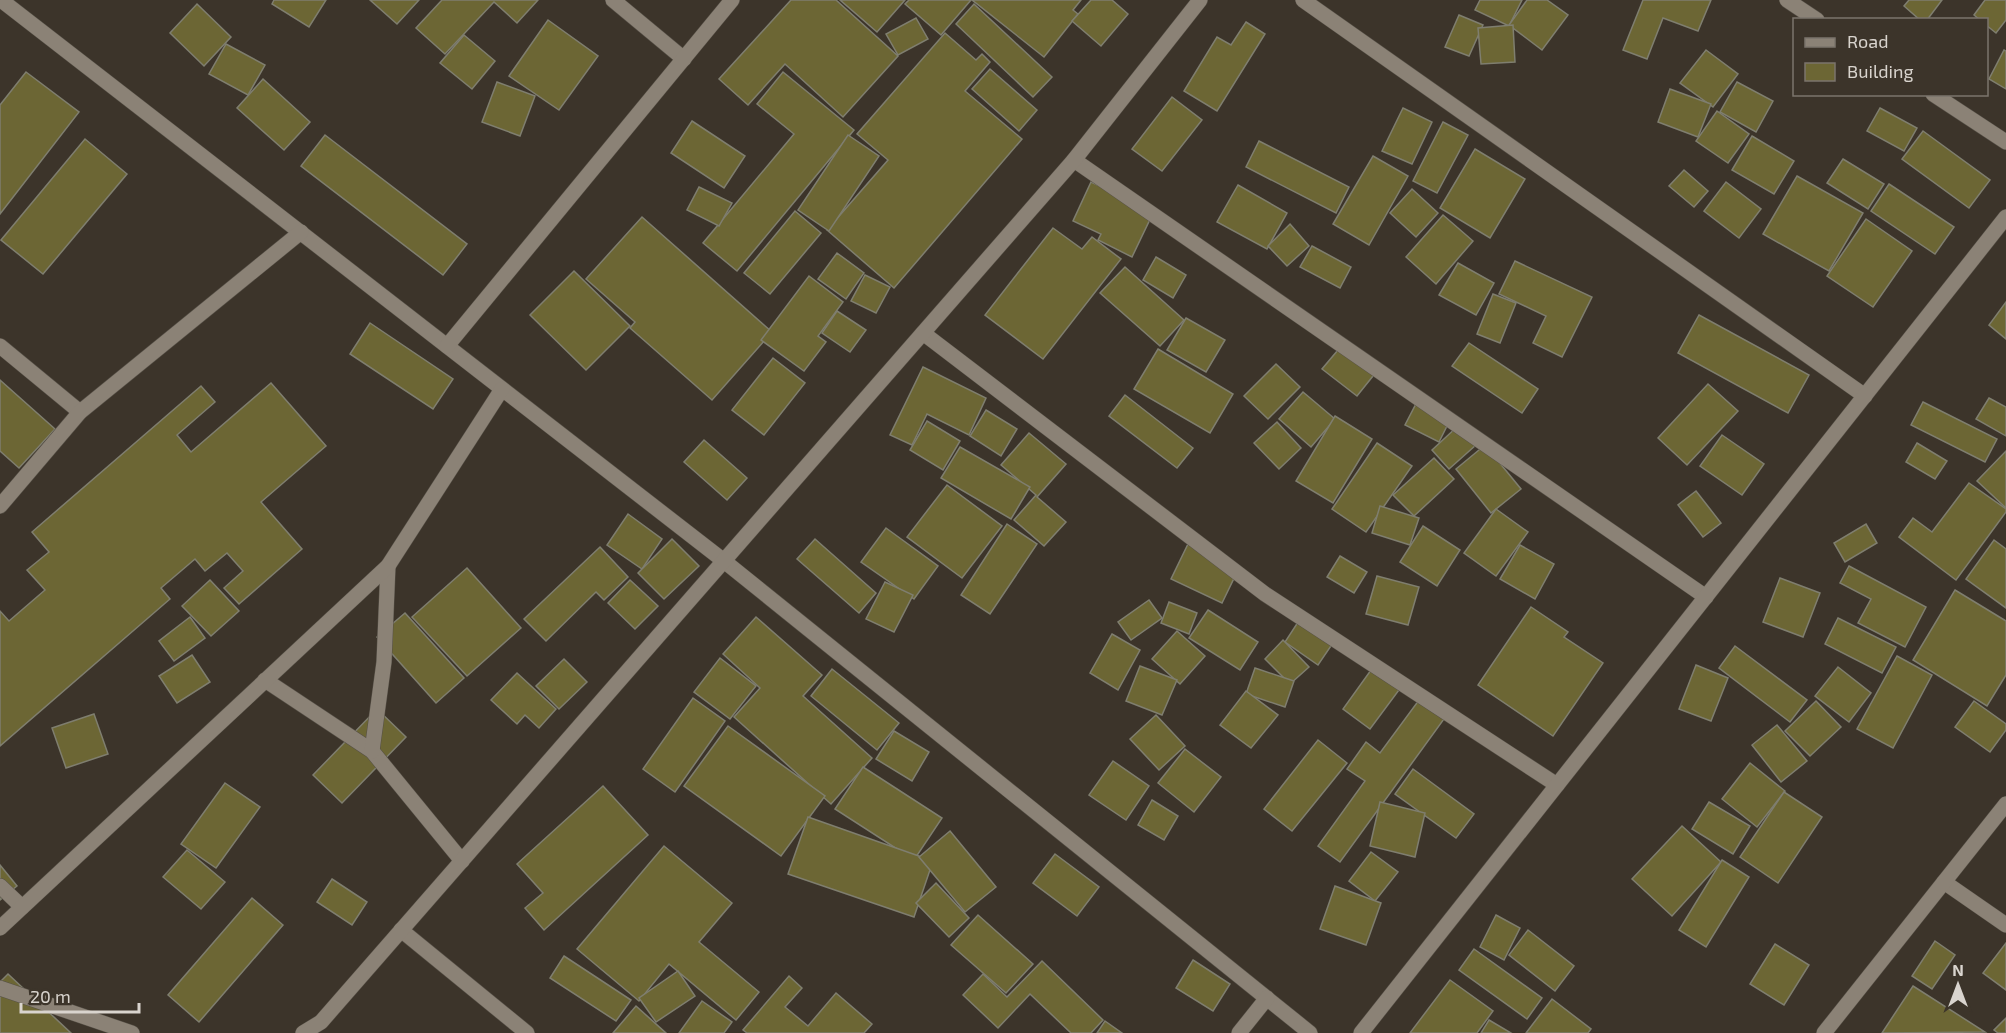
<svg xmlns="http://www.w3.org/2000/svg" width="2006" height="1033" viewBox="0 0 2006 1033" font-family="'Exo 2',sans-serif">
<rect width="100%" height="100%" fill="#3c342a"/>
<!-- building -->
<g fill="#6c6634" stroke="#7f7e6f" stroke-width="1.5">
<path d="M274,0H326L309,27L272,4Z"/>
<path d="M370,0H419L397,24Z"/>
<path d="M442,0H538L517,23L494,2L445,54L416,28Z"/>
<path d="M791,0H836L898,56L843,117L785,64L748,105L719,79Z"/>
<path d="M840,0H905L877,32Z"/>
<path d="M909,0H971L941,35L905,4Z"/>
<path d="M972,0H1081L1073,10L1078,14L1044,57Z"/>
<path d="M1091,0H1112L1128,14L1101,46L1072,21Z"/>
<path d="M1480,0H1522L1509,26L1475,10Z"/>
<path d="M1527,0H1547L1568,15L1542,50L1509,25Z"/>
<path d="M1643,0H1711L1698,31L1663,18L1647,59L1623,50Z"/>
<path d="M1909,0H1942L1927,20H1920L1904,6Z"/>
<path d="M1985,0H2006V20L1996,33L1986,25V20H1980L1974,15Z"/>
<path d="M197,4L231,37L204,66L170,33Z"/>
<path d="M974,4L1052,77L1033,97L956,24Z"/>
<path d="M1459,15L1483,25L1469,56L1445,47Z"/>
<path d="M916,18L928,39L898,55L886,34Z"/>
<path d="M548,20L598,56L559,110L509,76Z"/>
<path d="M1246,22L1265,34L1217,111L1184,91L1217,37L1231,45Z"/>
<path d="M1513,25L1515,62L1481,64L1478,28Z"/>
<path d="M945,33L976,60L982,54L990,62L965,91L1022,139L894,288L827,230L888,160L857,134Z"/>
<path d="M464,35L495,61L472,89L440,63Z"/>
<path d="M226,44L265,65L248,95L209,74Z"/>
<path d="M1706,50L1738,74L1713,107L1680,83Z"/>
<path d="M2004,50L2006,51V89L1989,79Z"/>
<path d="M990,69L1037,110L1019,131L972,89Z"/>
<path d="M26,72L79,112L0,214V105Z"/>
<path d="M783,72L854,130L737,271L703,243L794,134L757,104Z"/>
<path d="M263,79L310,122L284,150L237,108Z"/>
<path d="M497,82L535,96L520,136L482,122Z"/>
<path d="M1737,82L1773,101L1756,132L1720,112Z"/>
<path d="M1670,89L1711,104L1698,137L1658,122Z"/>
<path d="M1172,97L1202,120L1162,171L1132,149Z"/>
<path d="M1403,108L1432,122L1412,164L1382,151Z"/>
<path d="M1880,108L1917,128L1904,151L1867,131Z"/>
<path d="M1717,111L1749,134L1728,163L1696,141Z"/>
<path d="M692,121L745,156L724,188L671,153Z"/>
<path d="M1443,122L1468,135L1437,193L1413,181Z"/>
<path d="M1923,131L1990,180L1969,208L1902,159Z"/>
<path d="M325,135L467,244L443,275L301,166Z"/>
<path d="M848,135L879,156L829,231L798,210Z"/>
<path d="M1752,136L1794,161L1774,194L1732,170Z"/>
<path d="M85,139L127,174L43,274L1,240Z"/>
<path d="M1259,141L1349,187L1336,213L1246,167Z"/>
<path d="M1475,149L1525,179L1490,238L1440,208Z"/>
<path d="M1373,156L1408,176L1369,245L1333,224Z"/>
<path d="M1843,159L1884,184L1868,209L1827,183Z"/>
<path d="M1684,170L1708,191L1694,207L1669,186Z"/>
<path d="M1797,176L1863,213L1829,271L1763,234Z"/>
<path d="M1091,182L1154,211L1132,257L1098,240L1101,234L1073,221Z"/>
<path d="M1726,182L1761,209L1739,238L1704,211Z"/>
<path d="M1889,184L1954,227L1935,254L1871,211Z"/>
<path d="M1238,185L1287,213L1267,249L1217,222Z"/>
<path d="M699,187L732,203L719,226L687,210Z"/>
<path d="M1412,189L1438,213L1416,237L1390,213Z"/>
<path d="M795,211L821,233L770,294L744,273Z"/>
<path d="M1443,215L1473,241L1436,284L1406,257Z"/>
<path d="M642,217L772,332L712,400L630,328L635,322L586,279Z"/>
<path d="M1866,219L1912,251L1873,307L1827,276Z"/>
<path d="M1290,224L1309,246L1287,266L1268,246Z"/>
<path d="M1053,228L1082,249L1092,237L1121,259L1043,359L985,315Z"/>
<path d="M1312,246L1351,267L1340,288L1300,267Z"/>
<path d="M837,253L864,273L846,299L818,279Z"/>
<path d="M1156,257L1186,275L1173,298L1143,280Z"/>
<path d="M1515,261L1592,297L1562,357L1533,343L1546,316L1499,294Z"/>
<path d="M1458,263L1494,283L1476,315L1439,295Z"/>
<path d="M1125,267L1184,320L1160,346L1100,293Z"/>
<path d="M574,271L630,326L586,370L530,315Z"/>
<path d="M865,275L890,287L876,313L851,301Z"/>
<path d="M809,276L843,302L818,336L826,342L804,371L761,340Z"/>
<path d="M1493,294L1516,303L1500,343L1477,334Z"/>
<path d="M2006,302V339L1989,325Z"/>
<path d="M837,311L866,330L850,352L822,333Z"/>
<path d="M1699,315L1809,375L1788,413L1678,353Z"/>
<path d="M1186,318L1225,340L1206,372L1167,350Z"/>
<path d="M370,323L453,379L433,409L350,354Z"/>
<path d="M1469,343L1538,389L1522,413L1452,366Z"/>
<path d="M1343,344L1377,371L1357,396L1322,369Z"/>
<path d="M1158,349L1233,394L1210,433L1134,389Z"/>
<path d="M773,358L805,383L764,435L732,410Z"/>
<path d="M1276,364L1300,387L1268,419L1244,396Z"/>
<path d="M923,367L986,398L969,435L927,414L912,445L890,435Z"/>
<path d="M0,380L55,429L19,468L0,451Z"/>
<path d="M271,383L326,446L261,502L302,549L239,604L224,588L243,571L227,553L205,571L195,559L161,588L170,599L0,746V611L9,621L45,590L27,570L49,552L32,532L201,386L215,402L177,435L191,452Z"/>
<path d="M1708,384L1738,411L1687,465L1658,438Z"/>
<path d="M1303,392L1335,419L1311,447L1279,419Z"/>
<path d="M1125,395L1193,448L1177,468L1109,416Z"/>
<path d="M1419,398L1453,414L1439,442L1405,425Z"/>
<path d="M1989,398L2006,407V436L1976,419Z"/>
<path d="M1923,402L1997,439L1985,462L1911,425Z"/>
<path d="M986,410L1017,429L1001,456L970,436Z"/>
<path d="M1335,416L1372,439L1333,503L1296,481Z"/>
<path d="M927,421L960,441L943,470L910,450Z"/>
<path d="M1277,422L1301,448L1279,469L1254,443Z"/>
<path d="M1459,425L1476,445L1449,469L1432,450Z"/>
<path d="M1029,433L1066,464L1037,497L1066,522L1044,546L1014,520L1036,495L1001,465Z"/>
<path d="M1722,435L1764,464L1742,495L1700,466Z"/>
<path d="M704,440L747,478L727,500L684,462Z"/>
<path d="M1377,443L1412,466L1366,532L1332,509Z"/>
<path d="M1917,443L1947,461L1935,479L1906,462Z"/>
<path d="M1485,445L1521,489L1491,513L1456,469Z"/>
<path d="M960,447L1030,487L1011,519L941,478Z"/>
<path d="M2006,451V508L1977,481Z"/>
<path d="M1434,458L1454,479L1414,516L1393,495Z"/>
<path d="M1969,483L2006,509V512L1956,580L1899,537L1913,518L1932,532Z"/>
<path d="M947,485L1002,526L962,578L907,537Z"/>
<path d="M1696,491L1721,523L1703,537L1678,505Z"/>
<path d="M1380,506L1419,518L1410,545L1372,533Z"/>
<path d="M1496,509L1528,532L1496,576L1464,553Z"/>
<path d="M628,514L662,539L642,569L607,545Z"/>
<path d="M1007,524L1037,544L990,614L961,595Z"/>
<path d="M1866,524L1877,543L1845,562L1834,543Z"/>
<path d="M1423,526L1460,550L1437,586L1400,562Z"/>
<path d="M886,528L938,566L914,599L861,562Z"/>
<path d="M672,539L699,566L664,599L638,573Z"/>
<path d="M815,539L876,593L859,613L797,559Z"/>
<path d="M1994,540L2006,549V608L1966,579Z"/>
<path d="M1188,544L1239,568L1222,603L1171,579Z"/>
<path d="M1520,545L1554,564L1535,599L1500,579Z"/>
<path d="M600,547L628,577L604,600L596,592L546,641L524,619Z"/>
<path d="M1340,556L1367,572L1354,593L1327,577Z"/>
<path d="M1849,566L1926,607L1905,647L1858,623L1871,599L1840,583Z"/>
<path d="M467,568L521,628L467,676L412,617Z"/>
<path d="M1377,576L1419,587L1408,625L1366,614Z"/>
<path d="M1780,578L1820,593L1803,637L1763,622Z"/>
<path d="M210,580L239,611L211,636L182,606Z"/>
<path d="M630,580L658,606L635,629L608,603Z"/>
<path d="M885,582L913,595L894,632L866,619Z"/>
<path d="M1955,590L2006,621V675L1987,706L1913,660Z"/>
<path d="M1149,600L1162,618L1131,640L1118,622Z"/>
<path d="M1169,602L1197,613L1189,634L1161,623Z"/>
<path d="M1531,607L1568,632L1564,637L1603,663L1553,736L1478,685Z"/>
<path d="M1208,610L1258,642L1240,670L1189,638Z"/>
<path d="M405,613L464,678L436,703L377,637Z"/>
<path d="M190,617L205,638L174,661L159,641Z"/>
<path d="M756,617L822,675L803,696L872,758L831,804L734,717L760,688L723,654Z"/>
<path d="M1838,618L1896,647L1882,673L1825,644Z"/>
<path d="M1300,619L1333,643L1318,665L1285,642Z"/>
<path d="M1177,631L1205,656L1180,684L1152,659Z"/>
<path d="M1112,634L1140,650L1118,690L1090,673Z"/>
<path d="M1283,640L1309,667L1290,684L1265,659Z"/>
<path d="M1735,646L1807,700L1790,722L1719,668Z"/>
<path d="M192,655L210,682L177,703L159,676Z"/>
<path d="M1897,656L1932,675L1893,748L1857,729Z"/>
<path d="M720,658L756,686L730,719L694,692Z"/>
<path d="M564,659L587,682L559,709L536,686Z"/>
<path d="M1696,665L1728,678L1711,721L1679,709Z"/>
<path d="M1140,666L1177,680L1162,715L1126,701Z"/>
<path d="M1838,667L1871,693L1849,722L1815,696Z"/>
<path d="M1255,668L1294,681L1285,707L1246,694Z"/>
<path d="M832,669L899,723L877,750L811,696Z"/>
<path d="M1371,670L1399,690L1370,729L1343,709Z"/>
<path d="M517,673L556,709L539,728L525,715L517,724L491,700Z"/>
<path d="M1246,691L1278,715L1251,748L1220,725Z"/>
<path d="M693,698L725,721L675,792L643,769Z"/>
<path d="M1419,700L1444,719L1340,862L1318,846L1365,781L1347,769L1366,742L1380,753Z"/>
<path d="M1816,701L1841,727L1810,756L1785,731Z"/>
<path d="M1974,701L2006,724V730L1990,752L1955,727Z"/>
<path d="M377,709L406,737L342,803L313,775Z"/>
<path d="M94,714L108,754L66,768L52,728Z"/>
<path d="M1156,715L1185,746L1159,770L1130,739Z"/>
<path d="M1777,725L1807,761L1781,782L1752,745Z"/>
<path d="M728,726L825,796L781,856L684,786Z"/>
<path d="M894,731L929,752L912,781L876,759Z"/>
<path d="M1318,740L1347,763L1292,831L1264,809Z"/>
<path d="M1185,749L1221,777L1194,812L1158,783Z"/>
<path d="M1113,761L1149,786L1126,820L1089,795Z"/>
<path d="M1750,763L1785,791L1757,827L1722,799Z"/>
<path d="M863,767L942,818L914,860L835,809Z"/>
<path d="M1413,769L1474,814L1456,838L1395,794Z"/>
<path d="M225,783L260,807L216,868L181,844Z"/>
<path d="M603,786L648,835L544,930L525,908L543,893L517,864Z"/>
<path d="M1784,792L1822,817L1778,883L1740,857Z"/>
<path d="M1152,800L1178,816L1164,840L1138,825Z"/>
<path d="M1380,802L1425,813L1415,857L1370,846Z"/>
<path d="M1709,802L1750,826L1733,854L1692,829Z"/>
<path d="M808,817L933,861L914,917L788,874Z"/>
<path d="M1682,826L1721,862L1672,916L1632,879Z"/>
<path d="M950,831L996,887L965,912L919,857Z"/>
<path d="M664,846L732,903L699,942L759,992L736,1020L669,964L639,1001L577,949Z"/>
<path d="M187,850L225,882L201,909L163,877Z"/>
<path d="M1371,852L1398,872L1375,901L1349,881Z"/>
<path d="M1055,854L1099,887L1077,916L1033,883Z"/>
<path d="M1722,860L1749,877L1706,947L1679,930Z"/>
<path d="M0,865L17,886L0,900Z"/>
<path d="M332,879L367,902L352,925L317,902Z"/>
<path d="M936,883L969,918L949,937L916,903Z"/>
<path d="M1335,886L1381,903L1366,945L1320,929Z"/>
<path d="M252,898L283,925L199,1022L168,995Z"/>
<path d="M978,915L1033,964L1006,993L951,945Z"/>
<path d="M1496,915L1520,928L1504,960L1480,947Z"/>
<path d="M1528,930L1574,966L1555,991L1509,955Z"/>
<path d="M1935,941L1955,955L1932,989L1912,976Z"/>
<path d="M2006,943V990L1983,973Z"/>
<path d="M1775,944L1809,965L1784,1005L1750,984Z"/>
<path d="M1474,949L1542,998L1527,1019L1459,970Z"/>
<path d="M564,956L631,1000L616,1021L550,978Z"/>
<path d="M1193,960L1230,984L1213,1011L1176,988Z"/>
<path d="M1042,961L1103,1020L1091,1033H1071L1030,994L998,1028L963,995L983,974L1007,997Z"/>
<path d="M678,971L695,996L656,1022L639,998Z"/>
<path d="M8,974L71,1033H0V982Z"/>
<path d="M789,976L802,988L785,1007L808,1026L836,993L872,1024L864,1033H747L743,1030Z"/>
<path d="M1450,980L1493,1011L1477,1033H1410Z"/>
<path d="M1913,986L1985,1032L1882,1033Z"/>
<path d="M1552,999L1591,1029L1588,1033H1526Z"/>
<path d="M702,1001L732,1022L724,1033H679Z"/>
<path d="M636,1006L666,1033H613Z"/>
<path d="M2006,1018V1033H1998L1994,1030Z"/>
<path d="M1489,1020L1511,1033H1481Z"/>
<path d="M1105,1021L1122,1033H1097Z"/>
</g>
<g fill="none" stroke-linecap="round" stroke-linejoin="round">
<!-- street casing -->
<g stroke="#565047" stroke-width="16">
<g id="street">
<path d="M1,0L724,561L1310,1033"/>
<path d="M613,0L684,59"/>
<path d="M1303,0L1865,396"/>
<path d="M1787,0L1817,20"/>
<path d="M1933,94L2006,142"/>
<path d="M1074,160L1706,597"/>
<path d="M923,333L1265,594L1557,785"/>
<path d="M0,346L80,412"/>
<path d="M447,346L732,0"/>
<path d="M0,506L80,412L301,232"/>
<path d="M265,680L372,751L462,861"/>
<path d="M372,751L384,662L388,566"/>
<path d="M1944,882L2006,925"/>
<path d="M0,886L22,907"/>
<path d="M0,928L388,566L502,389"/>
<path d="M401,930L527,1033"/>
<path d="M0,988L132,1033"/>
<path d="M303,1033L321,1022L1074,160L1200,0"/>
<path d="M1239,1033L1267,998"/>
<path d="M1361,1033L2006,217"/>
<path d="M1824,1033L2006,804"/>
</g>
</g>
<!-- street -->
<use href="#street" stroke="#8b8276" stroke-width="15"/>
</g>
<!-- legend -->
<rect x="1793" y="18" width="195" height="78" fill="#3c342a" stroke="#7b746c" stroke-width="1.5"/>
<rect x="1805" y="38" width="30" height="9" fill="#8b8276" stroke="#7b746c" stroke-width="1.5"/>
<text x="1847" y="48" font-size="18" fill="#d9d4ce">Road</text>
<rect x="1805" y="63" width="30" height="18" fill="#6c6634" stroke="#7b746c" stroke-width="1.5"/>
<text x="1847" y="78" font-size="18" fill="#d9d4ce">Building</text>
<!-- north arrow -->
<g transform="translate(1958 985)" stroke="#3c342a" stroke-width="4.5" paint-order="stroke">
<path d="M0-4.5L10 22L0 15L-10 22Z" fill="#d9d4ce"/>
<text y="-9" font-size="16" font-weight="bold" text-anchor="middle" fill="#d9d4ce">N</text>
</g>
<!-- scale -->
<path d="M21 1003v9h118v-9" fill="none" stroke="#d9d4ce" stroke-width="3"/>
<text x="30" y="1003" font-size="18" fill="#d9d4ce" stroke="#3c342a" stroke-width="4.5" paint-order="stroke">20 m</text>
</svg>
